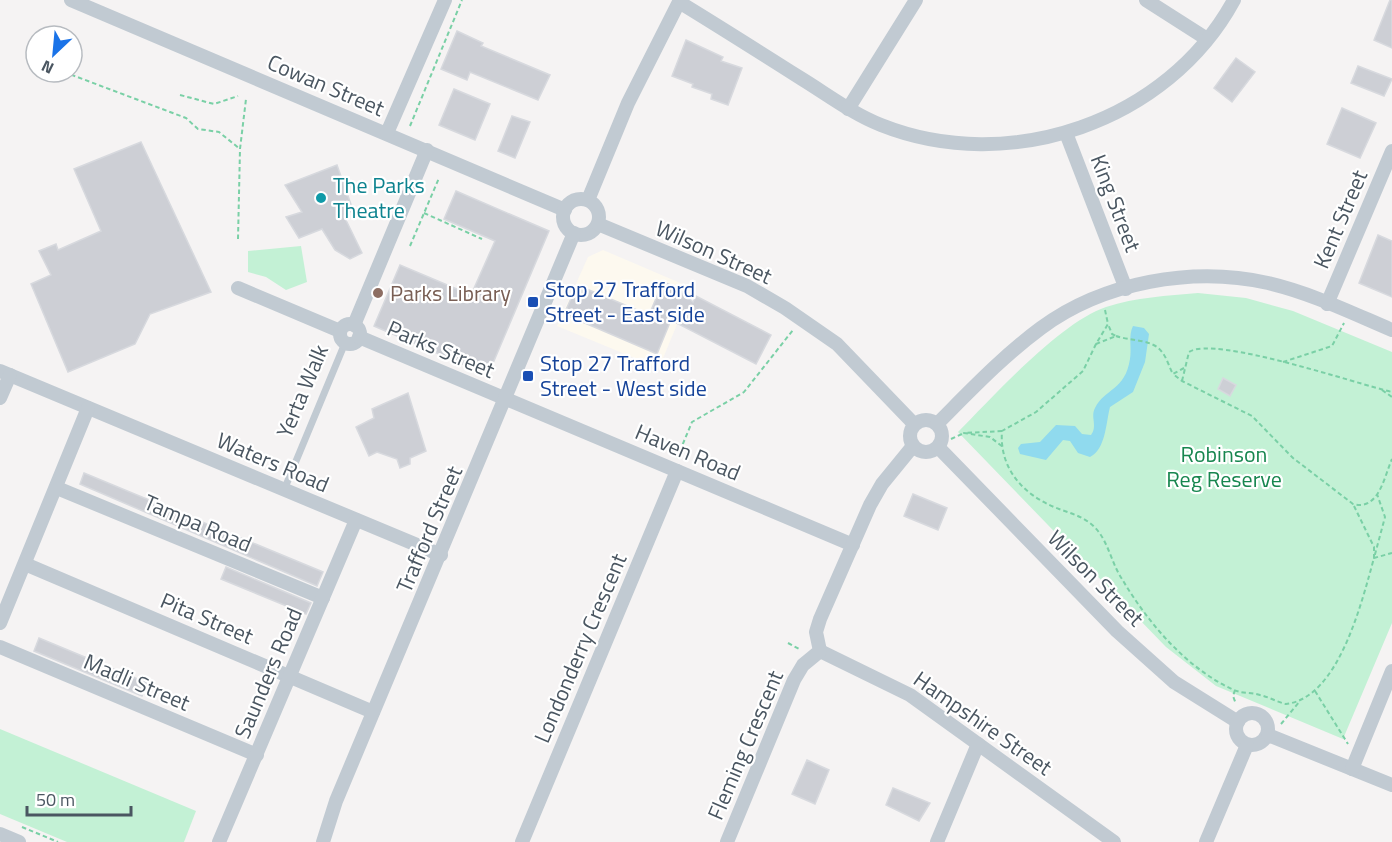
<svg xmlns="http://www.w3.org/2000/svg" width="1392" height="842" viewBox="0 0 1392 842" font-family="'Titillium Web',sans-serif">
<rect width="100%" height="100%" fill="#f5f3f3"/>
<!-- commercial -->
<path fill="#fdf9ef" d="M603,250L692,288L659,368L557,326L588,257Z"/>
<!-- green -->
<g fill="#c3f1d5">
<path d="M301,246L307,282L286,290L266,277L248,272V251Z"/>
<path d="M1198,293L1246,298L1293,311L1392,352V623L1343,739L1216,686L1166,647L958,432C994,396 1059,323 1106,307C1136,297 1167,296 1198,293Z"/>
<path d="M0,729L196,811L184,842H67L0,814Z"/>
</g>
<!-- water -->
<path fill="#90daee" d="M1133,326L1144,328L1149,334L1145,362L1133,392L1110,407C1106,422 1106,449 1090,457L1078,453L1070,441L1063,440L1046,460L1020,454L1018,448L1021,444L1040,442L1056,425L1075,426L1082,434L1091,435C1098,426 1090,417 1095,408C1105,388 1125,391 1130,359C1132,348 1128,336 1133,326Z"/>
<!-- building -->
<g fill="#cdcfd5" stroke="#d7d9de" stroke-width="1.5">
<path d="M1390,0H1392V48L1374,40Z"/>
<path d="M457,31L483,43L481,46L550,75L538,100L470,72L467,80L441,69Z"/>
<path d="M686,40L723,57L721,61L742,68L728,105L711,99L712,94L692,87L693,84L672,76Z"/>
<path d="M1236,58L1255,72L1232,102L1214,88Z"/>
<path d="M1358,66L1392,79L1384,96L1351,83Z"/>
<path d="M454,89L490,104L475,140L439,125Z"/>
<path d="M1342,108L1376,123L1360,158L1327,144Z"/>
<path d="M512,116L530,122L515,158L498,151Z"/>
<path d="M141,142L211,292L150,314L135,344L68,372L31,284L51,275L39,251L56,244L58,250L101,231L74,169Z"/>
<path d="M337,165L353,210L344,216L362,253L350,259L335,250L322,229L299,238L286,217L302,212L285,185Z"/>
<path d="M456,191L549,231L488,375L374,326L400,265L471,295L495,241L444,219Z"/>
<path d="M1378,235L1392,241V297L1359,283Z"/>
<path d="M663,282L678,288L693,302L696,296L771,335L756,364L671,320L657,354L564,314L577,285L649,315Z"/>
<path d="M1223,378L1236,385L1230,396L1218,389Z"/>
<path d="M408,393L426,451L410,458V464L400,468L397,459L377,452L369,456L356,427L374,418L372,409Z"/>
<path d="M84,473L323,572L317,586L80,484Z"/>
<path d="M913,494L947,508L938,530L904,516Z"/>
<path d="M226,567L311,603L306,614L221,579Z"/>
<path d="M39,638L147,683L142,696L34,651Z"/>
<path d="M807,760L829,770L815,804L792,794Z"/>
<path d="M893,788L930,803L919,821L886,805Z"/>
</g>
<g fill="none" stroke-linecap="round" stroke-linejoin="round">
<!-- path -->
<g stroke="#7ad0a6" stroke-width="2" stroke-dasharray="4.5 3" stroke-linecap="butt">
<path d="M64,72L186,118L198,129L219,132L240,149"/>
<path d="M180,95L214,104L238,96"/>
<path d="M410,126L462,0"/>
<path d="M424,213L482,239"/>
<path d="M238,239L240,149L246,99"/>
<path d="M410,246L439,178"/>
<path d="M1105,310L1108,324L1096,344L1116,336L1112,334L1108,324"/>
<path d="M1116,336C1130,341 1153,339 1162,352C1167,358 1169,367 1173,374"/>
<path d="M1096,344L1083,371L1036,412L1002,431C999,469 1024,496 1059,509C1073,514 1088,518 1098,531C1109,545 1112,564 1122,579C1148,623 1187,669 1234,690C1243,694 1251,692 1260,695C1269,697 1277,702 1286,704C1339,698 1362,601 1374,558L1392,553"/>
<path d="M1283,362L1332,346L1344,323"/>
<path d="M1184,368L1173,374L1182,381L1252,416L1293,458L1353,504C1379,511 1384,477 1392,459"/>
<path d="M1182,381L1189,352C1214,335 1357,384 1392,392"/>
<path d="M1382,390L1392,397"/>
<path d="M1002,431L964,433L990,437L1003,447"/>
<path d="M951,439L964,433"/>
<path d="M677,458L692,422L744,392L793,330"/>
<path d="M1354,506L1374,547V558L1385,517L1377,494"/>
<path d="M788,643L799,649"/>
<path d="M1235,690L1233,696L1236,704"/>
<path d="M1315,691L1348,744"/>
<path d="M1281,724L1300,701"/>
<path d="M22,827L58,842"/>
</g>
<!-- service -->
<path stroke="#c1cad2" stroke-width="7" d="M284,490L345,343"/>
<!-- minor -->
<g stroke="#c1cad2" stroke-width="14">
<path d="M71,0L565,210"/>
<path d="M1146,0L1207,39"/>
<path d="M679,2C720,27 761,53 802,79C828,95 853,114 881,125C1009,176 1168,122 1234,0"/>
<path d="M848,109L916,0"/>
<path d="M387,133L445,0"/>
<path d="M1066,133L1126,289"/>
<circle cx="581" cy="217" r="18"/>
<path d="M588,200L628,103L680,0"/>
<path d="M598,224L747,286L785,308L837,344L914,424"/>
<path d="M238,288L340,331"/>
<path d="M1327,304L1392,151"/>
<circle cx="350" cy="334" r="10"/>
<path d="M354,325L427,150"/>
<path d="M359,337L853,545"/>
<path d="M0,371L441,555"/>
<path d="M0,398L10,375"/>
<circle cx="926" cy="436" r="16"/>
<path d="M937,424C970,391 1003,356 1041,328C1103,282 1193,266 1268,283C1311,293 1352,313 1392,330"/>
<path d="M938,447L1117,631L1174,682L1238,722"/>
<path d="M57,488L323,598"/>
<path d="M25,564L373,712"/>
<path d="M0,623L88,408"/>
<path d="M0,647L257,755"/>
<path d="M820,651L910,695L1114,842"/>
<circle cx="1252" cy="729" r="16"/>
<path d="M1268,735L1392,785"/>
<path d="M1352,769L1392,671"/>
<path d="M0,834L19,842"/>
<path d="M219,842L356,520"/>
<path d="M323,842L336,801L574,233"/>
<path d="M522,842L677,471"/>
<path d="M727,842L794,680L803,665L820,651L816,632L820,619L870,505L882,484L913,446"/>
<path d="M937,842L978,744"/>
<path d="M1206,842L1247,745"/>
</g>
</g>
<!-- markers -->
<circle fill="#0f9aa8" stroke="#fff" stroke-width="2" cx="321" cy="198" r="6"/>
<circle fill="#8d6e63" stroke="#fff" stroke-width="2" cx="378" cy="293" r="6"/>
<g fill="#1a4fb4" stroke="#fff" stroke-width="2">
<rect x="527" y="296" width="12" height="12" rx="3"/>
<rect x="522" y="370" width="12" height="12" rx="3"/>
</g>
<g text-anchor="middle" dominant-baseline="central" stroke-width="4.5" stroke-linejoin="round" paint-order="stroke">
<!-- street labels -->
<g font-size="22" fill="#4a5661" stroke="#fff">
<text transform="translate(326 85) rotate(23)">Cowan Street</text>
<text transform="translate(1116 203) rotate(69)">King Street</text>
<text transform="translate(1340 219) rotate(-67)">Kent Street</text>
<text transform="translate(714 252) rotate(24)">Wilson Street</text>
<text transform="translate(441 349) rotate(23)">Parks Street</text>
<text transform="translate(302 391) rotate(-67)">Yerta Walk</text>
<text transform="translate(688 452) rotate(23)">Haven Road</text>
<text transform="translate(273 462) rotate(23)">Waters Road</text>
<text transform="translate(198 523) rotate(23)">Tampa Road</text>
<text transform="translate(429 529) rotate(-67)">Trafford Street</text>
<text transform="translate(1096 578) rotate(45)">Wilson Street</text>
<text transform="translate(207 618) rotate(23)">Pita Street</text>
<text transform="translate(580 648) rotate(-67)">Londonderry Crescent</text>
<text transform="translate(268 673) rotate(-67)">Saunders Road</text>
<text transform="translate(137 682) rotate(23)">Madli Street</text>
<text transform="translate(983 723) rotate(35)">Hampshire Street</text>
<text transform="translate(745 745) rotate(-67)">Fleming Crescent</text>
</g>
<!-- culture labels -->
<g font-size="22" fill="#0d838f" stroke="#fff" text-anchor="start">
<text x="333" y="185">The Parks<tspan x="333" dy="25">Theatre</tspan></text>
</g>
<!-- transit labels -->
<g font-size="22" fill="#164399" stroke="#fff" text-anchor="start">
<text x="545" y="289">Stop 27 Trafford<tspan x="545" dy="25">Street - East side</tspan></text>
<text x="540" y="363">Stop 27 Trafford<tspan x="540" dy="25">Street - West side</tspan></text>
</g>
<!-- education labels -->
<g font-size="22" fill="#785e54" stroke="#fff" text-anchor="start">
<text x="390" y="293">Parks Library</text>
</g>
<!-- park labels -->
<g font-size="22" fill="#17864f" stroke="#fff">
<text x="1224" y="454">Robinson<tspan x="1224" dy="25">Reg Reserve</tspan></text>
</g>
</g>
<!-- north arrow -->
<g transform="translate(54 54) rotate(206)"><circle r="28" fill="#ffffff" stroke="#b7bbc0" stroke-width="1.5"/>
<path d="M0-4.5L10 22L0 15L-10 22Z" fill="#1a73e8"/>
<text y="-9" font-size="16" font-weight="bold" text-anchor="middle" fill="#4a5661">N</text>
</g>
<!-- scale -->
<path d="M27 806v9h104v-9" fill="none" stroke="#4a5661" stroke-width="3"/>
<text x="36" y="806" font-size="18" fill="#4a5661" stroke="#ffffff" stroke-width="4.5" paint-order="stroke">50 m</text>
</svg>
